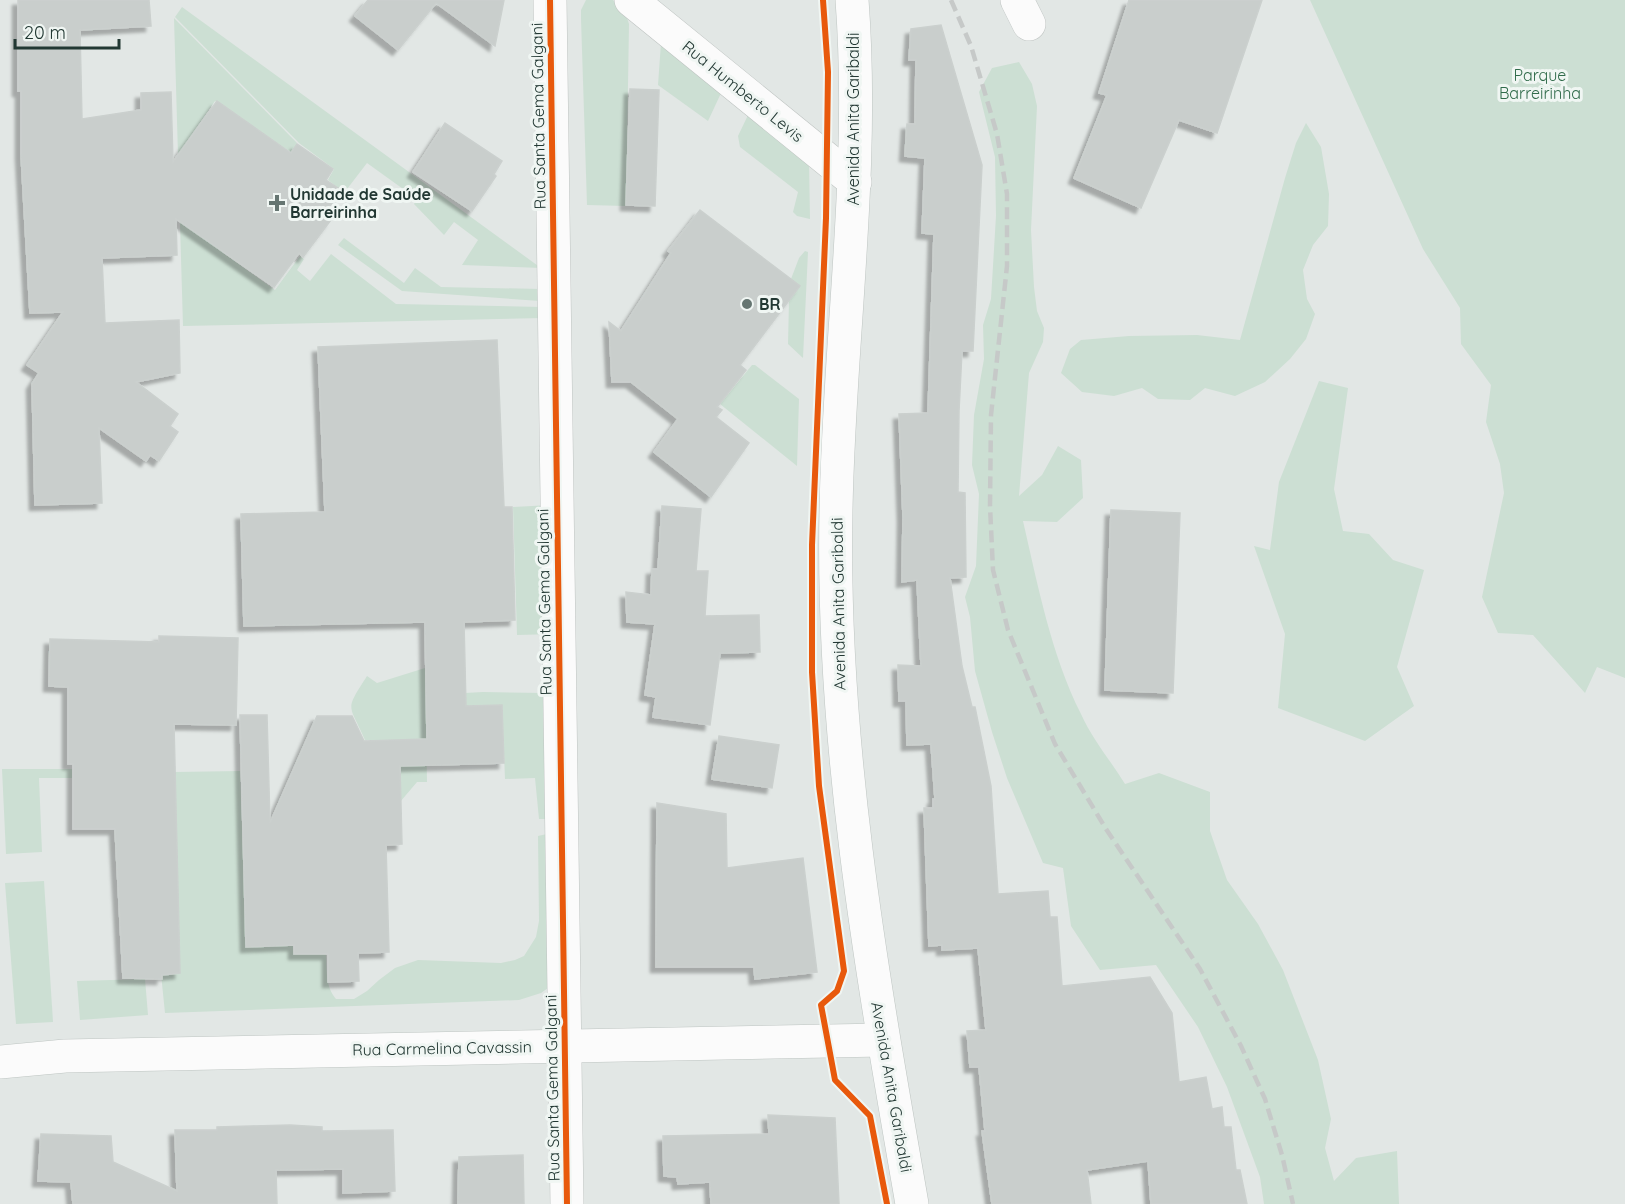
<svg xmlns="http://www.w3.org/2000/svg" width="1625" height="1204" viewBox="0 0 1625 1204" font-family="Quicksand,sans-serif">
<defs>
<filter id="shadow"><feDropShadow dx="-5.5" dy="5.5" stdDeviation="1.5" flood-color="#0004"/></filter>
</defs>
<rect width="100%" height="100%" fill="#e2e7e5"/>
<!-- green -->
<g fill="#ccdfd3">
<path d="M586,0H613L626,15L629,24L626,206L587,205L581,19V10Z"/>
<path d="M1310,0H1625V678L1597,667L1585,693L1533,635L1498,633L1482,597L1504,493L1500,464L1486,422L1491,385L1461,344L1460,308L1423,249Z"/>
<path d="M182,7L541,268L462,265L478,240L454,222L444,235L414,204L417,199L367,163L344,193L328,180L334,169L299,143L175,17Z"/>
<path d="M174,18L297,143L292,153L215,101L182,149L231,237L222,252L275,290L300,256L304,259L297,270L310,281L331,254L396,304L542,307L543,318L183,326Z"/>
<path d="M661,43L722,91L708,121L658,85Z"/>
<path d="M1019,62L1032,84L1037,106L1031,230L1034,287L1037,311L1044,328L1043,342L1029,373L1019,496L1042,475L1058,446L1081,460L1083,498L1057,522L1023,521C1038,586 1051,654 1081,714C1092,739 1111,761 1125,784L1159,773L1210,792V831L1227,880L1258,924L1283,970L1318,1060L1331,1119L1325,1148L1334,1181L1356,1158L1397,1151L1399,1204H1264L1260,1177L1227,1087L1198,1027L1156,965L1100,970L1071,926L1063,868L1043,863L1007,778L992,732L975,671L970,617L965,597L976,566L979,494L972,465L974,415L984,359L983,325L991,299L996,216L995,157L979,92L992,68Z"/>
<path d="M749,113L809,161L810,219L797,216L793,212L798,192L740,147L738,136Z"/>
<path d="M1306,123L1321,147L1329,194L1328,226L1313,245L1303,270L1307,299L1315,314L1306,339L1290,359L1265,382L1235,396L1205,388L1190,400L1158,399L1142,388L1114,396L1082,392L1061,373L1070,349L1081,340L1129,336L1197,335L1240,340L1285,178L1296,143Z"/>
<path d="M344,238L404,283L415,268L441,287L541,289L540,301L402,291L338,245Z"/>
<path d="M805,251L808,252L803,358L788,344L789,301L800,286L791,279L799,258Z"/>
<path d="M752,365H755L799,399L797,466L720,404Z"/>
<path d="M1319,381L1348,388L1334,489L1343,531L1369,534L1393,560L1424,570L1397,667L1414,706L1365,741L1278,708L1285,634L1254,546L1270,550L1279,482Z"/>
<path d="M551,505L556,634L517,635L513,507Z"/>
<path d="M425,668L427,782H417L400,802H385L384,740H365C349,703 344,712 367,676L377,683Z"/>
<path d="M483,692L545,693L546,819H539L535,778L505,779L502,705L466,706L465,693Z"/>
<path d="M2,769H72V778H39L42,852L6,854Z"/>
<path d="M240,771L246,945L293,944L294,954H326C327,971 325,986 336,999H354L367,991L379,980L395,968L418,960L501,963L515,960L524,956L536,937L539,921L538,836L547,834L548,988L541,993L519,1000L165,1013L161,974L180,973L175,772Z"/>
<path d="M44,881L53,1022L16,1024L5,883Z"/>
<path d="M145,979L148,1015L80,1020L77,981Z"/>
</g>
<!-- building -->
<g fill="#c9cecc" stroke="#cbd0ce" stroke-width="1.5" filter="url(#shadow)">
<path d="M18,0H149L151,26L80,30L82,119L141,110V93L171,92L173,162L217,101L291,153L297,144L333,169L326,180L341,190L324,215L331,220L303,257L299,253L274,287L176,219L177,255L102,258L105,323L179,320L180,373L136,382L178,414L170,426L178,432L159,461L150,455L146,461L99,428L102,503L35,505L32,384L39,373L27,365L63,312L30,313L21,154V91H18Z"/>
<path d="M368,0H504L495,46L436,3L398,50L355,16Z"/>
<path d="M1129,0H1262L1217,133L1179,120L1141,208L1074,178L1107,95L1099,93Z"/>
<path d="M941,25L982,165L973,351H962L959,411L958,492L965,493L966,577L950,578L962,666L972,707H975L991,786L998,894L1048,891L1050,917H1057L1062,986L1150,977L1172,1013L1179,1082L1206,1077L1212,1109L1222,1107L1224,1127H1231L1236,1170H1240L1247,1204H1151L1148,1161L1087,1170L1091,1204H992L982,1131H985L979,1067H970L967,1031L986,1030L978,948L942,950V945L929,946L924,808H933V799H935L931,744L907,745L906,701H899L898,665L921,666L917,580L902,582L903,517L899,414L928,413L934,234L922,233L925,158L905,156L907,124H915L916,60H909L911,29Z"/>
<path d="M630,89L659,90L655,206L626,205Z"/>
<path d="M445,123L502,161L494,174L496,176L472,211L413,172Z"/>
<path d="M700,210L800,286L740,365L746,370L717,407L722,410L716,417L749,443L711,497L654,452L678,419L631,382H612L609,322L621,331L671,253L668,251Z"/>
<path d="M497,340L504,507H512L515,620L464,622L466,706L502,705L504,763L400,766L402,844L386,845L389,952L358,953L359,981L328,982V954H294V945L246,947L240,715H267L270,823L317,716H352L364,741L427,739L425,622L244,626L241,514L325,512L318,347Z"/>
<path d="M662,506L701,509L696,571H708L705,616L759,615L760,652L720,653L710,725L653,717L656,697L645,695L655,624L627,622L626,592L651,595L652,569H658Z"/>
<path d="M1111,510L1180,513L1173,693L1105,690Z"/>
<path d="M159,636L238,638L236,725L174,724L180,973L162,975V979L123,978L115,829H73V764H68V687L49,686L50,639L159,642Z"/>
<path d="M719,736L779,745L772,788L712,779Z"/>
<path d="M657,803L726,814L727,868L803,858L817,972L755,979L754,967H656Z"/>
<path d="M768,1115L835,1118L839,1204H711L710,1182L678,1184L677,1177L664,1176L663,1136L769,1134Z"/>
<path d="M290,1125L322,1127V1131L393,1130L395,1191L343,1193V1169L276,1170L277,1204H73L71,1182L38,1181L41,1134L111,1136L113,1162L177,1191L175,1130H217V1127Z"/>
<path d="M523,1155L524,1204H458L459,1157Z"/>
</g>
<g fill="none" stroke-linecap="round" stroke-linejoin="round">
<!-- minor casing -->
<g stroke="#bfc4c2" stroke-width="34">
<g id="minor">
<path d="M550,0L567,1204"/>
<path d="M631,0L855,182"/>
<path d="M1017,0L1029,24"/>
</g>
</g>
<!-- secondary casing -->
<g stroke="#bec5c2" stroke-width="34">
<g id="secondary">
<path d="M852,0C865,171 839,340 836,510C831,744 872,974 912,1204"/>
<path d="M0,1062L65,1056L883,1040"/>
</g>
</g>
<!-- minor -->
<use href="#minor" stroke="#fbfbfb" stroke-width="33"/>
<!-- secondary -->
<use href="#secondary" stroke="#fbfbfb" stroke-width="33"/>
<!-- rail -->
<path stroke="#c6c9c8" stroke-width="4.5" stroke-dasharray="12 6" stroke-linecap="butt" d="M951,0L971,46L997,134L1007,194V266L991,415L990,506L993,570L1008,630L1055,744L1106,829L1200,969L1241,1046L1265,1099L1282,1155L1293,1204"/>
<!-- cycleway casing -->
<g stroke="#f0f6f3" stroke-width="10">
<g id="cycleway">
<path d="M550,0L567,1204"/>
<path d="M823,0L828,72L826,218L812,545V672L819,786L844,971L837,991L821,1005L835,1080L870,1116L887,1204"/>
</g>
</g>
<!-- cycleway -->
<use href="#cycleway" stroke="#e8590c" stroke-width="6"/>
</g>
<!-- markers -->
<g fill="#657571" stroke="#f0f6f3" stroke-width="2">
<path d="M274 194h6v6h6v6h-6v6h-6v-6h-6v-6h6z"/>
<circle cx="747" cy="304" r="6"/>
</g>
<g text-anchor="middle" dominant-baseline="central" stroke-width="6" stroke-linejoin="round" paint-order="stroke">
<!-- park labels -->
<g font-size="16" fill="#306b4a" stroke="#f0f6f3">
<text x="1540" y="75">Parque<tspan x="1540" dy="18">Barreirinha</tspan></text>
</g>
<!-- street labels -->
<g font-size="16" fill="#223833" stroke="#f0f6f3">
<text transform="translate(743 91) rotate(39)">Rua Humberto Levis</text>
<text transform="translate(538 116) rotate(-91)">Rua Santa Gema Galgani</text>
<text transform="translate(853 119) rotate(-90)">Avenida Anita Garibaldi</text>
<text transform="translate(544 602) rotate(-91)">Rua Santa Gema Galgani</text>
<text transform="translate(838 604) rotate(-91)">Avenida Anita Garibaldi</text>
<text transform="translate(442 1048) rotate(-1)">Rua Carmelina Cavassin</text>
<text transform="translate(892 1087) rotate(80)">Avenida Anita Garibaldi</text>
<text transform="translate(552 1088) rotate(-91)">Rua Santa Gema Galgani</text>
</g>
<!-- poi labels -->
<g font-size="16" font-weight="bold" fill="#223833" stroke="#f0f6f3" text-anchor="start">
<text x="290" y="194">Unidade de Saúde<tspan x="290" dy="18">Barreirinha</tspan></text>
<text x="759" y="304">BR</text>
</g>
</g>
<!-- scale -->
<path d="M15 39v9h104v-9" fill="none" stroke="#223833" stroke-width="3"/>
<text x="24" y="39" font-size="18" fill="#223833" stroke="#f0f6f3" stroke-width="4.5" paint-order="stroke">20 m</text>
</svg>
